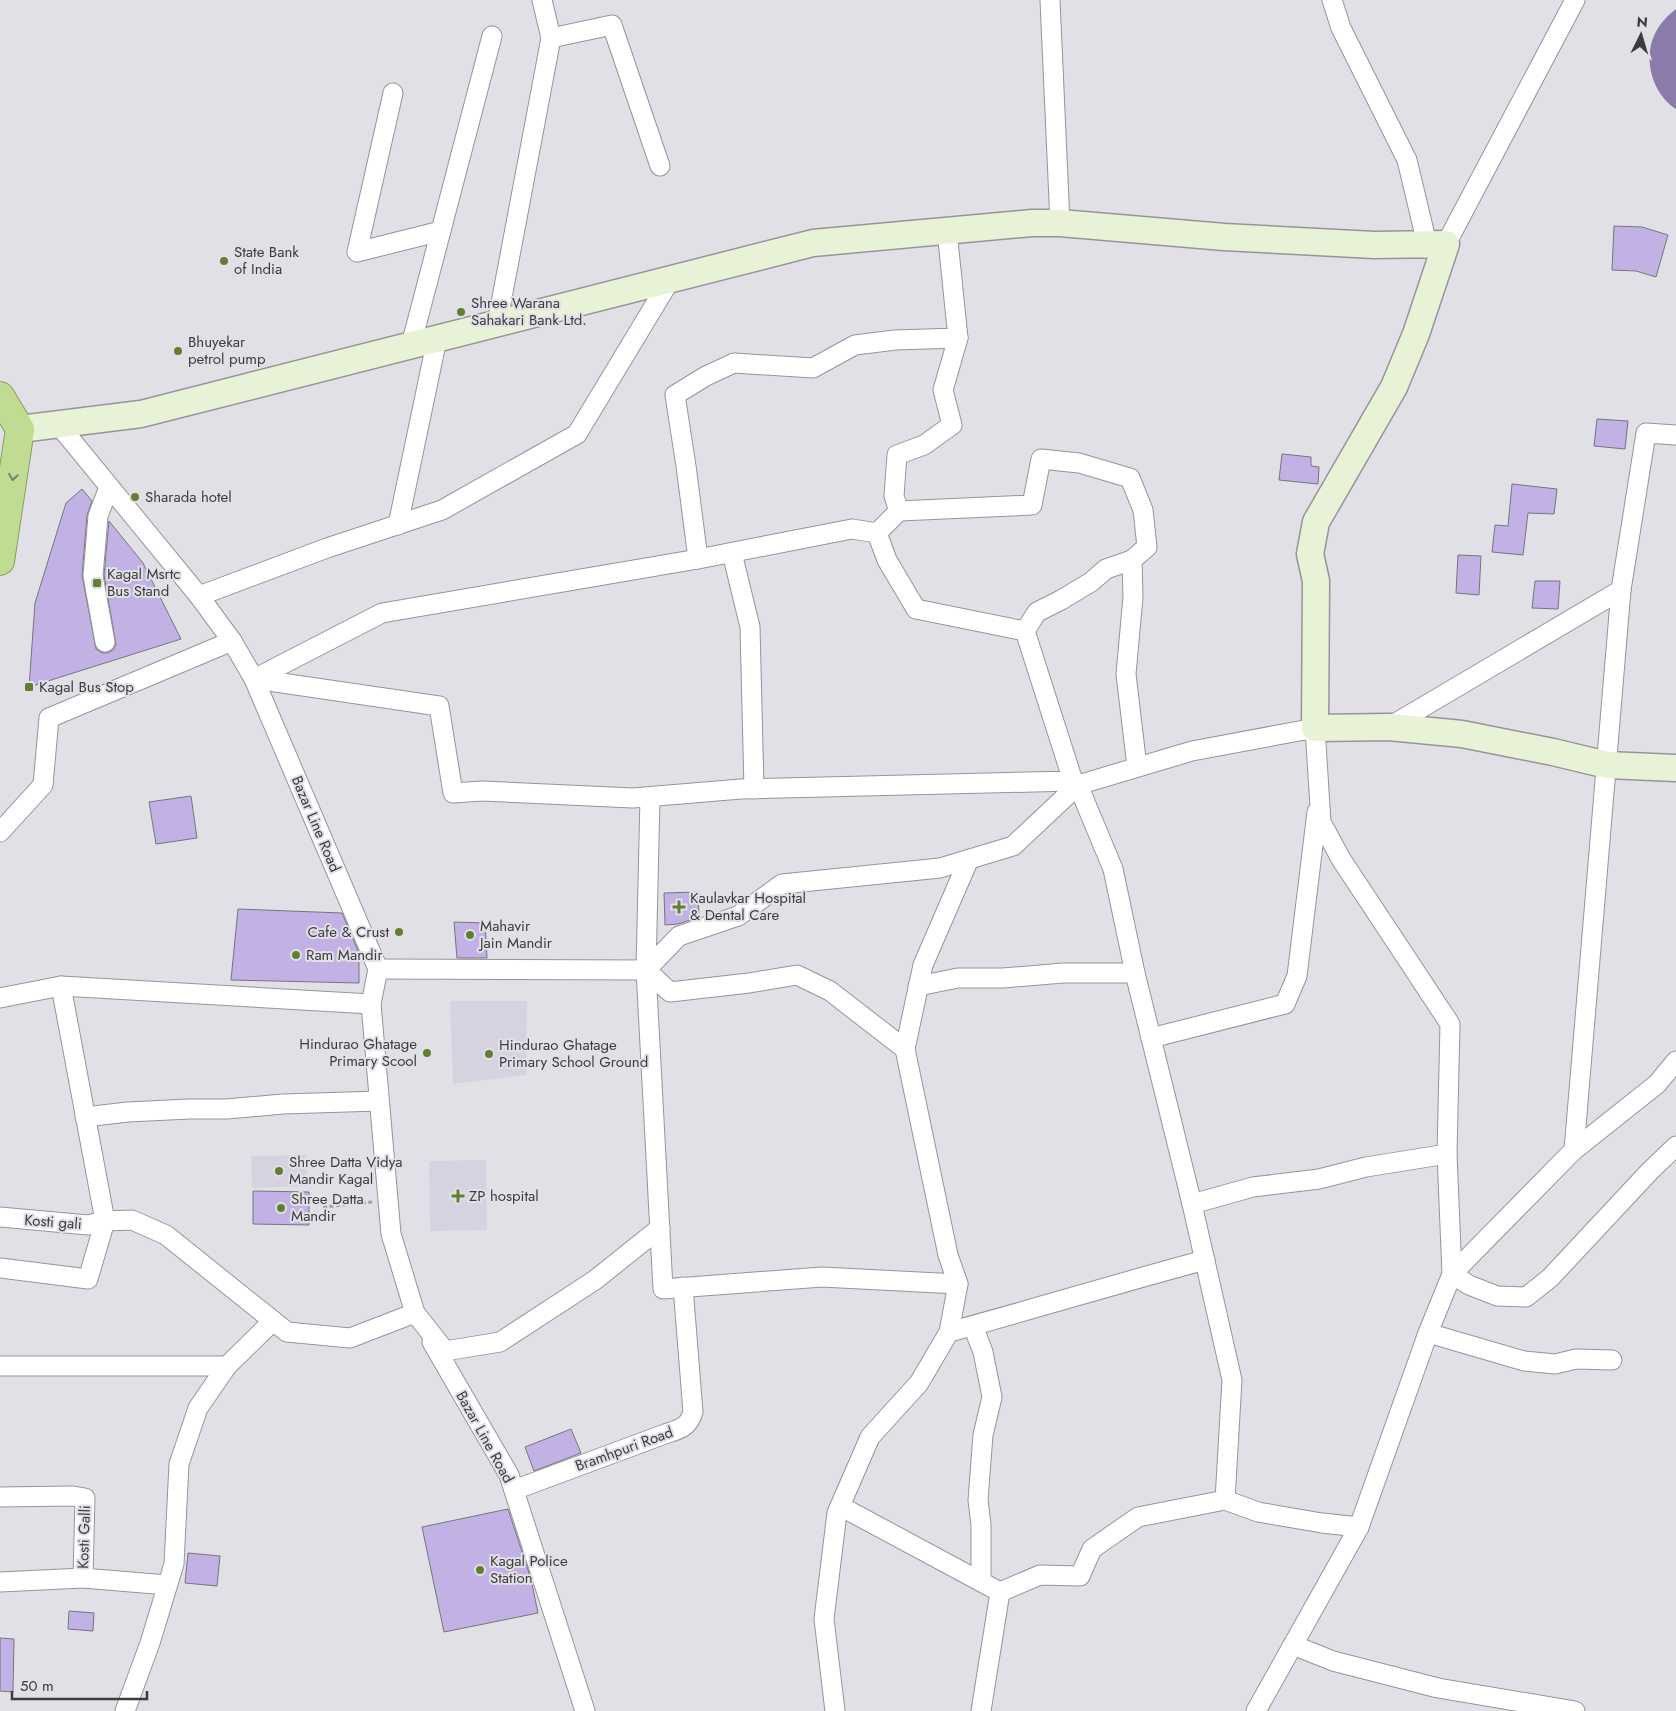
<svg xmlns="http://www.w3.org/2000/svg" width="1676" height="1711" viewBox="0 0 1676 1711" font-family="Jost,sans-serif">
<rect width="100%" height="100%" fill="#e2e0e7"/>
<!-- built -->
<g fill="#d6d2df">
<path d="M450,1001H527L526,1075L453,1084Z"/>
<path d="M306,1155L307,1186L252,1188L251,1156Z"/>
<path d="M486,1160L487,1230L430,1231L429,1161Z"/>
</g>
<!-- water -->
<path fill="#8b7bab" d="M1676,9V109C1653,95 1643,60 1654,36C1659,24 1667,16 1676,9Z"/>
<!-- building -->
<g fill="#c2b1e5" stroke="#76757a">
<path d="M1614,226L1642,227L1668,235L1656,277L1636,271L1612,270Z"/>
<path d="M1597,419L1628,421L1625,449L1594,446Z"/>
<path d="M1282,454L1311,457V466L1319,467L1318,484L1279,480Z"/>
<path d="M1512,484L1557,489L1554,514L1528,513L1523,555L1492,552L1495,525L1508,526Z"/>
<path d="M82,489L92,501L87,515L82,575L96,649L102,653H107L113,650L116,645L104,575L109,521L143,563L181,639L29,687L35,603L66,503Z"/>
<path d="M1458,555L1481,556L1479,595L1456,593Z"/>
<path d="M1535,581H1560L1558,609L1532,608Z"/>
<path d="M191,796L197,838L156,844L149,802Z"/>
<path d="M698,892L699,917L678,924L665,925L664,893Z"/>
<path d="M238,909L342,913L359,953V983L231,980Z"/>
<path d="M454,922L485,923L487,958H457Z"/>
<path d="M253,1191L309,1192V1225L253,1224Z"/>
<path d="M571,1429L581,1453L534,1471L525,1447Z"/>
<path d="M508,1509L531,1579L538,1613L444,1632L422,1527Z"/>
<path d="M188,1553L220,1556L217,1586L185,1583Z"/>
<path d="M69,1611L94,1613L93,1631L68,1629Z"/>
<path d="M0,1638L14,1639L13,1692L0,1691Z"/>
</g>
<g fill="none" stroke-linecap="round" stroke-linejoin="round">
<!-- minor casing -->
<g stroke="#96949a" stroke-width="21">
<g id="minor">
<path d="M1050,0L1060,223"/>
<path d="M1332,0L1341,28L1407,160L1427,244"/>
<path d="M551,38L612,25L660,166"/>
<path d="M393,93L357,252L441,231"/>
<path d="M1446,244L1575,0"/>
<path d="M497,324L551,38L542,0"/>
<path d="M411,345L492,36"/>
<path d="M899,511L1032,505L1041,459L1079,463L1130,478L1143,510L1147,547L1132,560L1133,597L1126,674L1137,767"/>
<path d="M398,525L437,339"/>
<path d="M877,533L899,511L894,496L897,455L924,445L952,425L943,390L958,338"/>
<path d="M732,553L750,627L754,789"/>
<path d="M199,596L327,548L442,510L577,434L670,280"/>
<path d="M1025,631L1037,612L1061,600L1091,582L1106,569L1132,560"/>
<path d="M232,641L254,679L378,969"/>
<path d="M105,642L93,576L98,516L109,487"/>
<path d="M254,679L439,706L453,793L482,791L633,798L741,789L1073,781L1025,631L916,609L887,560L877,533L852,529L698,559"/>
<path d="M254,679L382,613L698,559L686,466L675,395L706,376L734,363L813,368L855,345L895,340L958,338L947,231"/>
<path d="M1389,727L1621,590"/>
<path d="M0,832L43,785L49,718L232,641L199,596L58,424"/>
<path d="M378,969L646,970L650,797"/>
<path d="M646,970L679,936L738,916L782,884L940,868L1013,846L1078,785L1192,751L1315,728L1321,822L1341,859L1450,1024L1447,1154L1452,1274L1469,1285L1497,1296L1526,1297L1550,1278L1650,1171L1676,1146"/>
<path d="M61,986L105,1221L132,1220L166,1235L287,1332L350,1338L415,1313"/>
<path d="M918,986L958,978H1003L1063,973H1135L1113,869L1078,785"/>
<path d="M0,998L61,986L371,1004L378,969"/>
<path d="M371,1004L391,1234L415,1313L445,1351L500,1342L595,1280L660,1228"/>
<path d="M1151,1038L1285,1004L1297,976L1317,812"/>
<path d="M905,1049L830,991L797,975L749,983L670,992L646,970L663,1289L822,1277L958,1284L948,1255L905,1049L923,965L969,859"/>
<path d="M85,1117L128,1112L189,1109H227L283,1104L379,1101"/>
<path d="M1574,1150L1621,590L1646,433L1676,435"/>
<path d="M1192,1204L1253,1187L1319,1179L1366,1167L1447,1154"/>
<path d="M0,1217L88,1225L105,1221L88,1279L0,1268"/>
<path d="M973,1326L983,1352L992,1397L983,1435L978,1500L981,1525V1581"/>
<path d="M949,1332C1034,1309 1119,1283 1205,1260"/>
<path d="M1428,1333L1524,1361L1555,1364L1576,1359L1612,1360"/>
<path d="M432,1342L509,1475L585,1711"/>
<path d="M0,1366H227"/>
<path d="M514,1490L665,1434C680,1429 688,1428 693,1412L683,1287"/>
<path d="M0,1497L73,1496L85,1498L83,1578L167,1585"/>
<path d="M1225,1500L1258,1512L1322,1523L1359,1527"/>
<path d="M840,1506L1000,1592L981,1711"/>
<path d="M0,1582L83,1578"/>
<path d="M1000,1592L1040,1575L1080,1576L1092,1549L1138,1517L1225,1500L1232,1380L1192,1204L1135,973"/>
<path d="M1293,1645L1333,1661L1438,1688L1575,1711"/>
<path d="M125,1711L150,1643L174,1564L179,1464L198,1408L227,1366L273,1321"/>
<path d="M835,1711L824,1619L837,1513L870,1437L919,1383L949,1332L958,1284"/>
<path d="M1256,1711L1359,1527L1428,1333L1452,1274L1574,1150L1657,1084L1676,1061"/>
</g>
</g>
<!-- secondary casing -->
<g stroke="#96949a" stroke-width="29">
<path id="secondary" d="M20,429L141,414L813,243L1032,223H1060L1224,237L1374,245L1446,244L1416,334L1394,387L1316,522L1310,554L1316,581L1315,728L1389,727L1462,734L1553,752L1607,765L1676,768"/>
</g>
<!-- trunk casing -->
<g stroke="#889e63" stroke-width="30">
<path id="trunk" d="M0,396L20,429L0,561"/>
</g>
<!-- path -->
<path stroke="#9e9da2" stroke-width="3" stroke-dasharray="4 2.5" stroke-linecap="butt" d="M323,1207L372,1202"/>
<!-- minor -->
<use href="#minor" stroke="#fff" stroke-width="19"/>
<!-- secondary -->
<use href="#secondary" stroke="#e8f2d6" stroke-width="26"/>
<!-- trunk -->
<use href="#trunk" stroke="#c0dc92" stroke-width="28"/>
</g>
<!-- one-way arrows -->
<defs><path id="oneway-chevron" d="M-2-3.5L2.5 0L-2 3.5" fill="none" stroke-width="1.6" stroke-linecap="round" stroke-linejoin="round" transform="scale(1.25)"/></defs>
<use stroke="#778364" href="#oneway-chevron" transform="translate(13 477) rotate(99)"/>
<!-- markers -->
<g fill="#637e31" stroke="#e2e0e7" stroke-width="2">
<circle cx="224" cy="261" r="5"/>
<circle cx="461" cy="312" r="5"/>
<circle cx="178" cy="351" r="5"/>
<circle cx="135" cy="497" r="5"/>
<rect x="92" y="578" width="10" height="10" rx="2.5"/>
<rect x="24" y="682" width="10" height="10" rx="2.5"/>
<path d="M676.5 899.5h5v5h5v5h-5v5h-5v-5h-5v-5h5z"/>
<circle cx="399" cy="932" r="5"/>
<circle cx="470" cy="935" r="5"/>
<circle cx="296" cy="955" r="5"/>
<circle cx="427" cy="1053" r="5"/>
<circle cx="489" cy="1054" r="5"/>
<circle cx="279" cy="1171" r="5"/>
<path d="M455.5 1188.5h5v5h5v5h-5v5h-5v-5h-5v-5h5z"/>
<circle cx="281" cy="1208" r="5"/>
<circle cx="480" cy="1570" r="5"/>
</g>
<g text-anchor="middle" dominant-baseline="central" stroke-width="4" stroke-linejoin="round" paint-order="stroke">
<!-- poi labels -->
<g font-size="15" fill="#3c3b3e" stroke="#e2e0e7" text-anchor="start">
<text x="234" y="252">State Bank<tspan x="234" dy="17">of India</tspan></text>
<text x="471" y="303">Shree Warana<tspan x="471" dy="17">Sahakari Bank Ltd.</tspan></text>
<text x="188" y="342">Bhuyekar<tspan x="188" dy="17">petrol pump</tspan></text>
<text x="145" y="497">Sharada hotel</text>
<text x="107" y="574">Kagal Msrtc<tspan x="107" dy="17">Bus Stand</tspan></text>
<text x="39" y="687">Kagal Bus Stop</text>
<text x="690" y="898">Kaulavkar Hospital<tspan x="690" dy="17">&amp; Dental Care</tspan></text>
<text x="480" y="926">Mahavir<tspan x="480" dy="17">Jain Mandir</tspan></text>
<text x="389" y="932" text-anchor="end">Cafe &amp; Crust</text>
<text x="306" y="955">Ram Mandir</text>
<text x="417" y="1044" text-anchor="end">Hindurao Ghatage<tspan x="417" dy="17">Primary Scool</tspan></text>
<text x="499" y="1045">Hindurao Ghatage<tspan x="499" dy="17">Primary School Ground</tspan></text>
<text x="289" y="1162">Shree Datta Vidya<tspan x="289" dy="17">Mandir Kagal</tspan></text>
<text x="469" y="1196">ZP hospital</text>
<text x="291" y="1199">Shree Datta<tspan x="291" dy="17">Mandir</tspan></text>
<text x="490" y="1561">Kagal Police<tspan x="490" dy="17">Station</tspan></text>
</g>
<!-- street labels -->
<g font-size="15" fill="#3c3b3e" stroke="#e2e0e7">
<text transform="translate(316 824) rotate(67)">Bazar Line Road</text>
<text transform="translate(53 1222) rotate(4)">Kosti gali</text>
<text transform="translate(485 1437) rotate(61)">Bazar Line Road</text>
<text transform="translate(624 1449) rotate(-20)">Bramhpuri Road</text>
<text transform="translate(84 1537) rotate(-88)">Kosti Galli</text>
</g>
</g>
<!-- north arrow -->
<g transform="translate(1641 35) rotate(5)" stroke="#e2e0e7" stroke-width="4" paint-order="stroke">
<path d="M0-4L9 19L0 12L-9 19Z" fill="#3c3b3e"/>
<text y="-8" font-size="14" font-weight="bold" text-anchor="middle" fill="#3c3b3e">N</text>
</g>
<!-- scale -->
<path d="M12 1691v8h135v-8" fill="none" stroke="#3c3b3e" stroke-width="2.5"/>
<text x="20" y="1691" font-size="15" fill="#3c3b3e" stroke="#e2e0e7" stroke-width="4" paint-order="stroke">50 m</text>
</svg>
